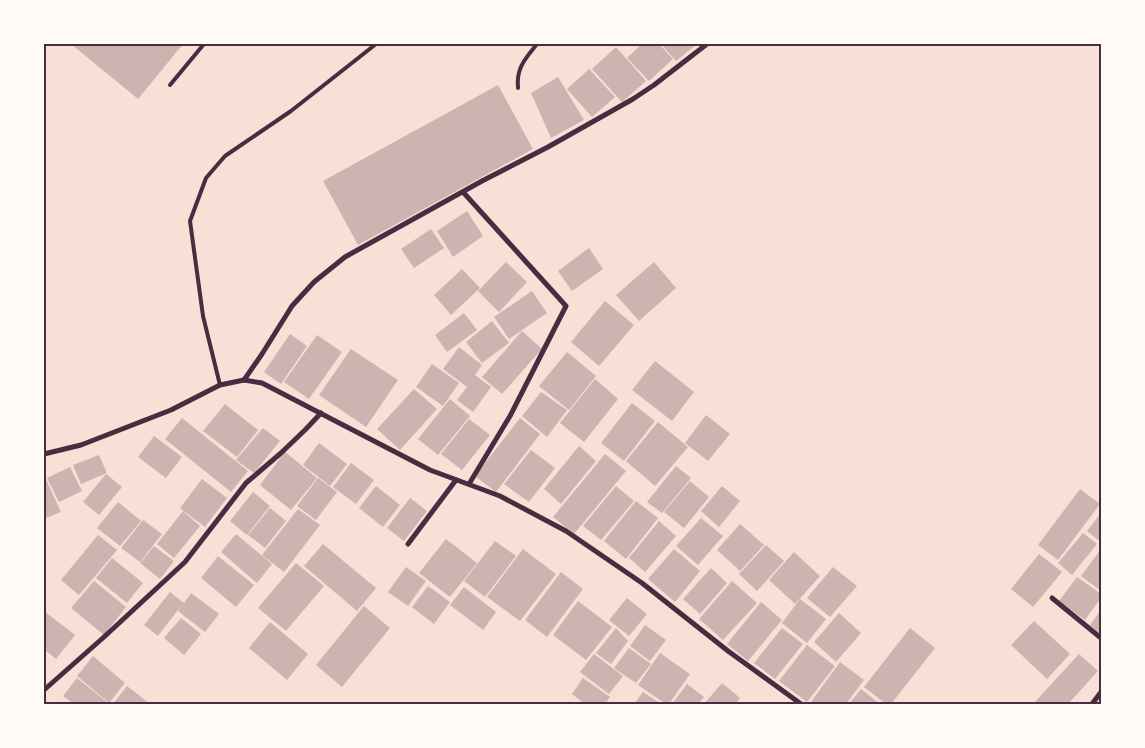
<svg xmlns="http://www.w3.org/2000/svg" width="1145" height="748" viewBox="0 0 1145 748" font-family="Raleway,sans-serif">
<rect width="100%" height="100%" fill="#f7e1d7"/>
<!-- building -->
<g fill="#ccb4b1">
<path d="M71,44H183L138,99Z"/>
<path d="M642,44H659L673,59L649,81L627,58Z"/>
<path d="M661,44H697L676,61Z"/>
<path d="M616,47L646,81L622,102L592,69Z"/>
<path d="M589,69L615,97L592,117L567,89Z"/>
<path d="M558,77L584,120L551,138L531,93Z"/>
<path d="M498,85L533,149L358,245L323,181Z"/>
<path d="M467,211L483,236L453,257L437,231Z"/>
<path d="M431,229L444,248L414,268L401,249Z"/>
<path d="M589,248L603,269L572,291L558,271Z"/>
<path d="M506,262L527,282L499,312L478,291Z"/>
<path d="M654,262L676,288L639,321L616,295Z"/>
<path d="M462,269L480,288L451,315L434,295Z"/>
<path d="M532,291L547,313L509,339L494,317Z"/>
<path d="M605,301L634,325L599,366L571,342Z"/>
<path d="M464,313L477,330L447,352L435,335Z"/>
<path d="M492,321L509,343L482,363L466,342Z"/>
<path d="M522,331L542,349L502,394L482,377Z"/>
<path d="M290,334L307,346L281,384L264,372Z"/>
<path d="M317,335L342,352L309,399L284,382Z"/>
<path d="M459,347L482,365L475,375L491,387L473,412L457,400L467,387L443,369Z"/>
<path d="M351,349L398,380L366,427L319,395Z"/>
<path d="M567,352L596,376L569,410L539,386Z"/>
<path d="M655,361L694,392L672,421L632,390Z"/>
<path d="M432,364L459,383L443,406L416,387Z"/>
<path d="M595,379L618,399L584,442L560,423Z"/>
<path d="M414,389L437,409L400,450L377,429Z"/>
<path d="M541,392L567,410L547,437L522,416Z"/>
<path d="M450,399L470,416L438,455L418,439Z"/>
<path d="M632,403L655,421L624,461L601,443Z"/>
<path d="M225,404L258,430L237,457L203,431Z"/>
<path d="M706,415L730,434L708,461L685,443Z"/>
<path d="M182,418L248,471L231,492L165,439Z"/>
<path d="M520,418L540,434L496,492L475,476Z"/>
<path d="M469,419L490,435L462,470L441,454Z"/>
<path d="M658,422L688,447L655,486L626,461Z"/>
<path d="M263,428L280,441L254,473L236,460Z"/>
<path d="M154,436L182,457L166,478L138,457Z"/>
<path d="M319,443L347,464L330,486L303,465Z"/>
<path d="M579,446L596,461L561,504L544,489Z"/>
<path d="M531,450L555,468L529,502L504,484Z"/>
<path d="M285,452L317,478L291,510L260,485Z"/>
<path d="M605,454L626,471L574,534L553,517Z"/>
<path d="M99,455L107,473L81,484L73,465Z"/>
<path d="M351,463L374,480L356,504L333,487Z"/>
<path d="M676,466L691,478L662,513L647,502Z"/>
<path d="M70,467L82,491L59,502L47,478Z"/>
<path d="M106,474L122,487L99,515L83,502Z"/>
<path d="M44,475L61,512L44,519Z"/>
<path d="M318,478L337,492L316,520L297,506Z"/>
<path d="M202,479L227,498L205,527L180,508Z"/>
<path d="M690,481L709,497L684,528L664,512Z"/>
<path d="M376,486L400,505L383,527L359,508Z"/>
<path d="M616,486L634,501L601,540L583,526Z"/>
<path d="M722,486L740,501L719,527L701,511Z"/>
<path d="M1080,489L1100,504L1058,560L1038,545Z"/>
<path d="M253,492L270,506L247,535L230,521Z"/>
<path d="M410,498L427,511L404,541L387,528Z"/>
<path d="M636,501L658,518L626,559L604,541Z"/>
<path d="M118,502L141,521L120,546L97,528Z"/>
<path d="M270,508L286,521L265,548L248,535Z"/>
<path d="M298,509L320,525L284,572L262,555Z"/>
<path d="M183,511L200,526L174,558L157,544Z"/>
<path d="M1101,513V542L1087,531Z"/>
<path d="M701,518L723,536L698,565L676,546Z"/>
<path d="M143,520L162,534L140,562L121,548Z"/>
<path d="M659,521L676,536L645,572L629,558Z"/>
<path d="M740,524L764,545L740,571L717,550Z"/>
<path d="M1083,533L1097,544L1072,575L1058,563Z"/>
<path d="M236,534L272,564L257,583L221,552Z"/>
<path d="M98,535L117,550L79,595L61,580Z"/>
<path d="M446,539L477,563L450,597L419,573Z"/>
<path d="M495,541L516,556L485,597L464,581Z"/>
<path d="M323,544L376,588L357,611L304,566Z"/>
<path d="M766,545L784,561L757,591L739,574Z"/>
<path d="M154,546L174,561L160,579L140,563Z"/>
<path d="M523,549L556,574L520,621L487,597Z"/>
<path d="M674,549L700,571L675,602L648,579Z"/>
<path d="M1101,549V591L1081,576Z"/>
<path d="M794,552L820,576L795,604L769,580Z"/>
<path d="M1039,554L1062,572L1033,607L1011,589Z"/>
<path d="M218,556L254,585L236,607L201,578Z"/>
<path d="M112,558L143,583L127,603L96,578Z"/>
<path d="M296,563L324,586L286,631L258,608Z"/>
<path d="M406,567L426,581L408,606L388,592Z"/>
<path d="M833,567L857,586L830,617L807,598Z"/>
<path d="M711,568L727,583L700,614L683,599Z"/>
<path d="M561,572L583,589L547,637L525,620Z"/>
<path d="M1077,577L1101,594V598L1085,620L1059,601Z"/>
<path d="M94,581L126,607L104,635L71,608Z"/>
<path d="M732,581L757,603L723,640L699,619Z"/>
<path d="M428,586L450,602L434,624L412,607Z"/>
<path d="M464,587L496,612L483,630L450,605Z"/>
<path d="M170,592L184,603L191,593L219,614L205,632L178,611L181,606L158,636L144,625Z"/>
<path d="M627,598L647,614L629,636L609,620Z"/>
<path d="M800,599L826,619L807,643L782,623Z"/>
<path d="M578,601L612,627L586,660L553,635Z"/>
<path d="M761,602L782,620L748,661L727,644Z"/>
<path d="M364,606L390,628L342,687L316,665Z"/>
<path d="M1101,610V634L1090,625Z"/>
<path d="M44,611L75,635L56,659L44,649Z"/>
<path d="M839,613L861,633L836,662L814,642Z"/>
<path d="M181,618L201,634L184,655L164,638Z"/>
<path d="M1034,621L1070,654L1047,679L1011,645Z"/>
<path d="M270,622L308,654L287,680L249,648Z"/>
<path d="M645,625L666,640L650,661L630,646Z"/>
<path d="M616,628L628,641L611,664L596,653Z"/>
<path d="M782,628L803,644L775,679L754,663Z"/>
<path d="M910,628L935,648L891,704H886L864,687Z"/>
<path d="M807,645L835,666L807,702L779,681Z"/>
<path d="M629,648L651,664L636,683L614,668Z"/>
<path d="M660,653L690,674L669,704H666L638,685Z"/>
<path d="M594,654L623,676L609,694L580,672Z"/>
<path d="M1079,654L1098,671L1068,704H1035L1034,703Z"/>
<path d="M93,656L125,683L109,703L77,676Z"/>
<path d="M840,662L864,680L846,704H815L811,702Z"/>
<path d="M77,678L108,703L106,704H74L63,696Z"/>
<path d="M583,678L610,697L605,704H585L572,694Z"/>
<path d="M722,683L740,698L735,704H704Z"/>
<path d="M687,684L704,697L698,704H672Z"/>
<path d="M127,686L150,704H113Z"/>
<path d="M861,689L880,704H849Z"/>
<path d="M643,692L661,704H634Z"/>
</g>
<g fill="none" stroke-linecap="round" stroke-linejoin="round">
<!-- service -->
<g stroke="#4a2c40" stroke-width="4">
<path d="M170,85L204,44"/>
<path d="M518,88C516,68 525,59 537,44"/>
<path d="M220,385L203,316L190,221L206,178L225,156L291,111L376,44"/>
</g>
<!-- minor -->
<g stroke="#4a2c40" stroke-width="5">
<path d="M463,192L566,306L510,416L469,484"/>
<path d="M244,380L262,354L292,306L314,282L345,257L482,181L548,147L633,99L654,85L707,44"/>
<path d="M44,454L81,445L171,410L220,385L244,380L262,383L430,470L500,496L566,531L642,583L728,651L801,704"/>
<path d="M408,544L456,480"/>
<path d="M1052,598L1101,638"/>
<path d="M44,690L104,637L185,562L246,483L281,453L306,429L321,413"/>
<path d="M1092,704L1101,692"/>
</g>
</g>
<!-- border -->
<rect width="1145" height="748" fill="none" stroke="#fffaf5" stroke-width="90"/>
<rect x="45" y="45" width="1055" height="658" fill="none" stroke="#4a2c40" stroke-width="2"/>
</svg>
